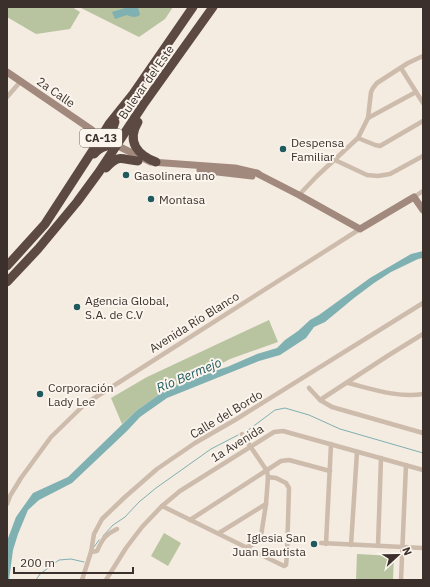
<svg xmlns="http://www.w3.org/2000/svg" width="430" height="587" viewBox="0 0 430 587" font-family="'IBM Plex Sans',sans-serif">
<rect width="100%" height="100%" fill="#f4ebe1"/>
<!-- green -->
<g fill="#b8c4a0">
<path d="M7,7H72L80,12L70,29L36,34L7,17Z"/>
<path d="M79,7H173L165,19L139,37Z"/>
<path d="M269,320L278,342L230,359L210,370L164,391L136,411L122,424L111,398L147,377Z"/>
<path d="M164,533L181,543L168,566L151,556Z"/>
<path d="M357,554L394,556L393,580H356Z"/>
</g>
<!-- water -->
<g fill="#7fb0b2">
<path d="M125,7H138L140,15C136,18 131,17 127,15L115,19L112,12L125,8Z"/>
<path d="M423,251V258L418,259L391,272L374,283L354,298L325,322L314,327L306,338L280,355L259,361L167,398L140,417L127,431L72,483L39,500L28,510L18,534L13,550L9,580H7V541L16,517L33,493L68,477L136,411L164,391L194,377L227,367L257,354L277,348L285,340L298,331L310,320L319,315L370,278L411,254Z"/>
</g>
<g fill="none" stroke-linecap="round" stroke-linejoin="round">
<!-- stream -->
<g stroke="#7fb0b2" stroke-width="1">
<path d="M247,431L275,410L285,408L309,415L340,429L423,453"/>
<path d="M103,536L113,525L125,517L139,502L156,488L211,449L238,435"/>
<path d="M94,547L99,540"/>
<path d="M36,580L40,574L59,560L71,559L84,562"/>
</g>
<!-- street -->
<g stroke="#cdbbac" stroke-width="4.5">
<path d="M401,68L423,103"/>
<path d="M7,97L21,81"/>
<path d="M368,118L416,92"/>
<path d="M358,138L375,145L380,146L423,121"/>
<path d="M335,160L367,175L378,176L390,174L423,156"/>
<path d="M299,195L317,176L358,138L368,118L371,92L373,88L377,83L408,63L423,56"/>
<path d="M414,197L423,191"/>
<path d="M348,383C372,389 398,398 423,394"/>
<path d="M309,388L320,400L332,407L423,433"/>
<path d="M320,400L389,355L423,334"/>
<path d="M242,434L267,471L268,477L266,504L261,536C258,542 254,545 247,547"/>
<path d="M7,504L10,496L21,478L51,437L85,404L360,229"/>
<path d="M162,506L284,566L286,565L287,555L289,488L286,483L276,478L268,477"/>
<path d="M190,520L281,461L289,460L330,471"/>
<path d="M219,533L266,504"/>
<path d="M321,543L423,548"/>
<path d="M326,544L331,444"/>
<path d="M351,545L357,452"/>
<path d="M378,546L381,458"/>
<path d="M91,552L97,551C103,538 105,535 117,529"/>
<path d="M82,580L91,552L94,534L102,519L125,497L157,469L195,443L235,420L423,303"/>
<path d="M106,580L126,548L142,527L162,506L180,491L274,432L283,431L423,470"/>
<path d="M401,580L406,465"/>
</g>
<!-- secondary -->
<g stroke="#a18a7d" stroke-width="7">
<path d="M7,72L92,130L95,137V146"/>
<path d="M116,146L120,147L151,162L235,168L257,173L260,175L299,195L360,229L414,197L423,210"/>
<path d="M200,170L252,176"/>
</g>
<!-- highway -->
<g stroke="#5c4a42" stroke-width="9">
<path d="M115,122C111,131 112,137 116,146"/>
<path d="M138,122C126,142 138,155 156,162"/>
<path d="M94,154C100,147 107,144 116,146"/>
<path d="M106,168C120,153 121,160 138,161"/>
<path d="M7,266L45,224L95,147L109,124L133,94L193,7"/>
<path d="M7,282L38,249L77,202L99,172L143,105L213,7"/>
</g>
</g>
<!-- markers -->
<g fill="#1f5a5e" stroke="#fbf5ee" stroke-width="1.5">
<circle cx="283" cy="149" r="4"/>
<circle cx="126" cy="175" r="4"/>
<circle cx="151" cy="199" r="4"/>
<circle cx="77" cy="307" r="4"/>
<circle cx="40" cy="394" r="4"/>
<circle cx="314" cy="544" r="4"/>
</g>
<g text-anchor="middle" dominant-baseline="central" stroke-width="4" stroke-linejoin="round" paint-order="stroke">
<!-- shield labels -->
<rect fill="#fbf5ee" stroke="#756b66" stroke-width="1" x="80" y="129" width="42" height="18" rx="3"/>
<g font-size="11" font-weight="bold" fill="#3b302b">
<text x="101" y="138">CA-13</text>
</g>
<!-- street labels -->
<g font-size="12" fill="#3b302b" stroke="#fbf5ee">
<text transform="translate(146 82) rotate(-55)">Bulevar del Este</text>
<text transform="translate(56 92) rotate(35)">2a Calle</text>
<text transform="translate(194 322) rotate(-32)">Avenida Río Blanco</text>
<text transform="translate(226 414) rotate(-31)">Calle del Bordo</text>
<text transform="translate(237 443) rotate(-32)">1a Avenida</text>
</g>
<!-- poi labels -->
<g font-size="12" fill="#3b302b" stroke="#fbf5ee" text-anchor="start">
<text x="291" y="142">Despensa<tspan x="291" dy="14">Familiar</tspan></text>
<text x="134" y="175">Gasolinera uno</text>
<text x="159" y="199">Montasa</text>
<text x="85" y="300">Agencia Global,<tspan x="85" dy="14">S.A. de C.V</tspan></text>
<text x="48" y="387">Corporación<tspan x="48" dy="14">Lady Lee</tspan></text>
<text x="306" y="537" text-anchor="end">Iglesia San<tspan x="306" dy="14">Juan Bautista</tspan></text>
</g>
<!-- water labels -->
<g font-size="13" font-style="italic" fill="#1f5a5e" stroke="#fbf5ee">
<text transform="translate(189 375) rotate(-23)">Río Bermejo</text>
</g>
</g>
<!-- border -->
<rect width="430" height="587" fill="none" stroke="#3b302b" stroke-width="16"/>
<!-- north arrow -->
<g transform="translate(398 555) rotate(68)" stroke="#fbf5ee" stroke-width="3" paint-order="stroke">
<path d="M0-3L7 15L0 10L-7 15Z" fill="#3b302b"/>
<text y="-6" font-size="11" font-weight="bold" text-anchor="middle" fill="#3b302b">N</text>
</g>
<!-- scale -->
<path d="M14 567v6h119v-6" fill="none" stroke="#3b302b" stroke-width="2"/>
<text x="20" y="567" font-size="12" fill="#3b302b" stroke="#fbf5ee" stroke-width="3" paint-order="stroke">200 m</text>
</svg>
